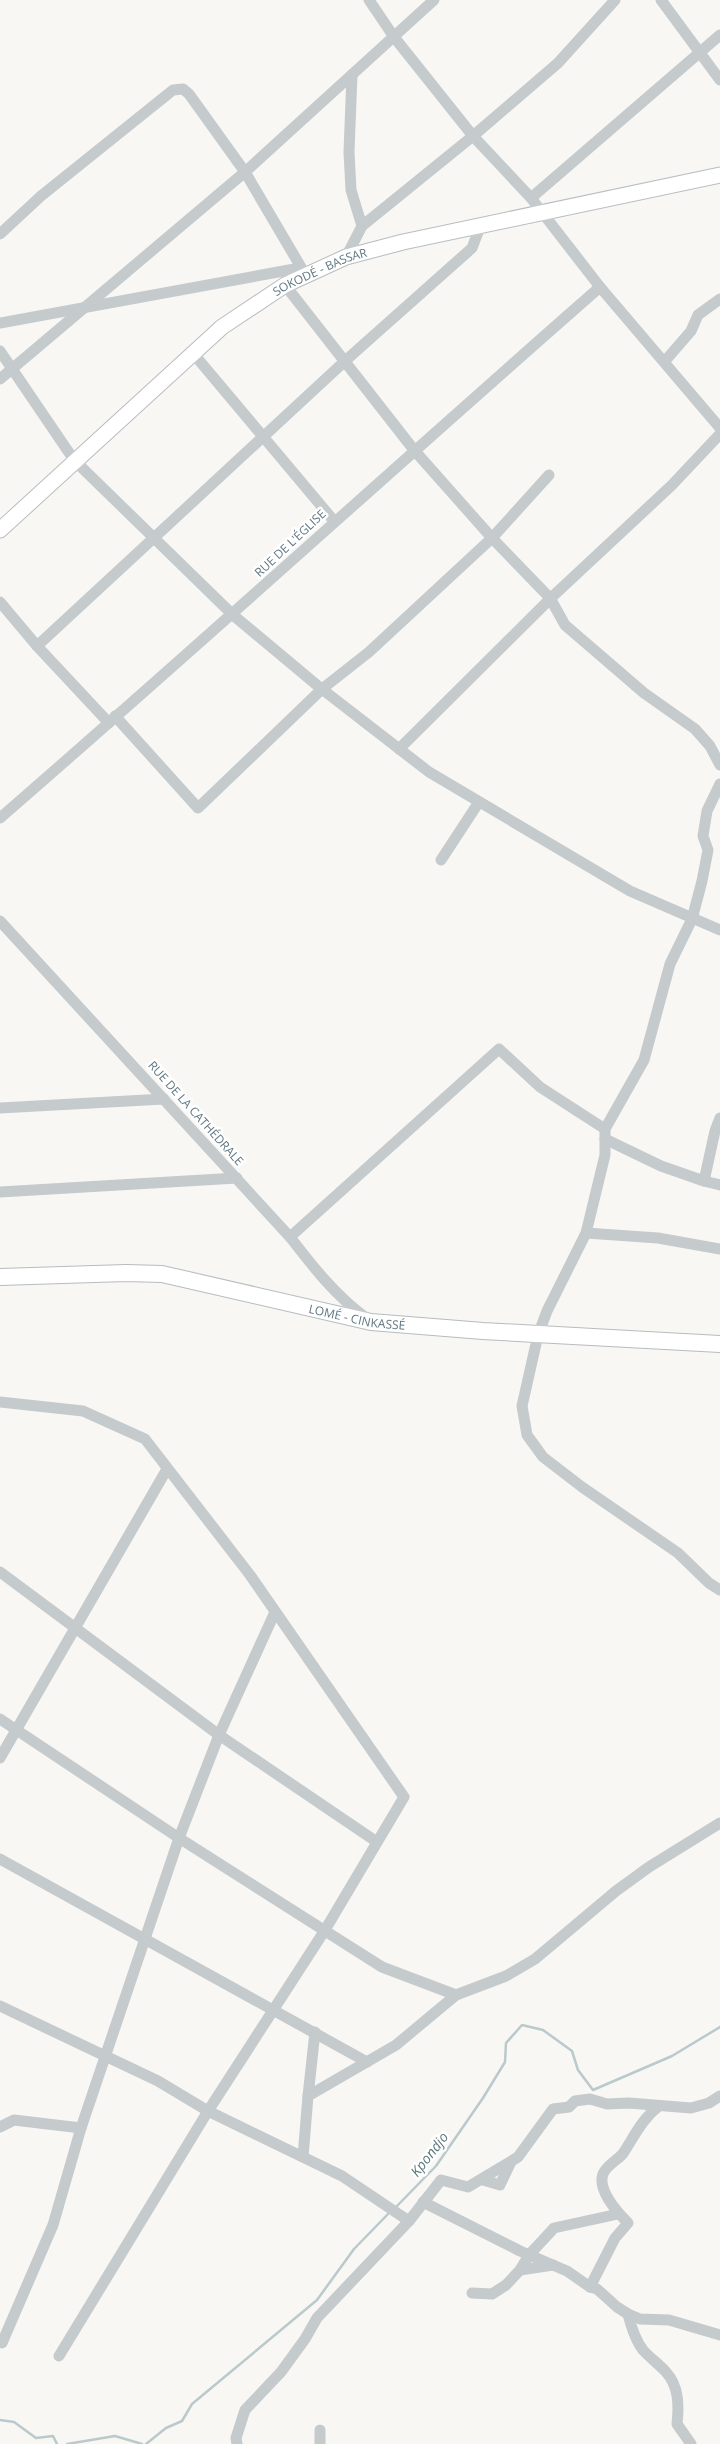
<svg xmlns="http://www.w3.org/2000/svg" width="720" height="2444" viewBox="0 0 720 2444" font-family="'Open Sans',sans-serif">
<rect width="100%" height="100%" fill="#f8f7f4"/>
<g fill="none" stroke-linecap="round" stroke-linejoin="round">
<!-- stream -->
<g stroke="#bacacc" stroke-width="2.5">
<path d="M396,2207L436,2166L483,2098L505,2062L506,2043L522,2025L543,2030L572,2051L578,2070L593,2090L672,2056L720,2027"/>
<path d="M0,2420L14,2422L36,2438L53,2436L57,2444"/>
<path d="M67,2444L115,2436L142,2444"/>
<path d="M146,2444L166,2428L182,2421L192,2404L317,2300L354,2249L390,2212"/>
</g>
<!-- major casing -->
<g stroke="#b8bdc0" stroke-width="17">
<g id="major">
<path id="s1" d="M0,530L222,327L285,285L346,257L403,242L720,175"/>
</g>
</g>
<!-- highway casing -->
<g stroke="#b7bcbe" stroke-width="18">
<g id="highway">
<path id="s2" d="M0,1277L126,1273L162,1274L371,1322L483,1331L720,1344"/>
</g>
</g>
<!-- minor -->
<g stroke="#c5cacd" stroke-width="11">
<path d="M369,0L394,37L473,136L531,198L600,287L720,428"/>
<path d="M661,0L720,80"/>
<path d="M352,75L349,152L351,190L362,226"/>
<path d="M531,198L720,35"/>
<path d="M0,234L41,196L173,90L183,89L189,94L245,172L305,274"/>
<path d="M346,257L362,226L473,136L558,63L615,0"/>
<path d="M285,285L414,450L492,538L550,598L565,625L644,693L695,729L710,746L720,765"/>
<path d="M0,323L300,268"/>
<path d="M0,351L74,460L233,615L318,686L429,772L630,891L720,930"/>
<path d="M192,352L334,521"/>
<path d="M665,361L691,331L698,315L720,299"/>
<path d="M0,379L245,172L434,0"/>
<path d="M0,602L37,646L109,723"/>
<path d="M37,646L345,361L472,248L480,227"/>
<path d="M115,716L198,808L322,689L369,652L492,538L549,475"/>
<path d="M399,749L552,597L672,485L720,434"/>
<path d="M720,784L707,811L703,836L708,850L702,881L692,919L670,964L644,1060L605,1129V1155L586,1233L547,1311L538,1335L522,1406L527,1435L543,1457L582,1487L678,1553L709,1583L720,1590"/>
<path d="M0,818C202,643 399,463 600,287"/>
<path d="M441,860L479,802"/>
<path d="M0,921L290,1237C314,1268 335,1295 366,1318"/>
<path d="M0,1108L164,1099"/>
<path d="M605,1139L661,1166L704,1181L715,1131L720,1118"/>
<path d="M704,1181L720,1185"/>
<path d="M0,1192L237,1178"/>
<path d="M586,1233L658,1238L720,1249"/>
<path d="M290,1237L499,1049L540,1087L605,1129"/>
<path d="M0,1402L83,1411L145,1439L250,1575L404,1797L325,1930L208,2111L59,2356"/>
<path d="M0,1572L219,1735L377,1842"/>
<path d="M0,1719L179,1838L382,1967L456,1995"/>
<path d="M0,1758L167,1469"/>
<path d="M0,1859L367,2062"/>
<path d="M0,2006L158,2081L208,2111L342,2176L409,2221L441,2180L468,2187L518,2157L553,2109L569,2107L575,2101L590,2099L607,2104L629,2103L691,2108L709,2103L720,2096"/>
<path d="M308,2096L315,2032"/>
<path d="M0,2127L14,2120L81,2128"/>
<path d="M303,2157L308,2096L396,2045L456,1995L506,1976L535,1959L616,1891L649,1867L720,1823"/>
<path d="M483,2180L500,2185L510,2164"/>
<path d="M423,2202L520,2251L567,2271L590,2287L597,2289L617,2307L628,2314L640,2319L669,2320L720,2335"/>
<path d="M520,2270L529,2255L554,2228L618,2214"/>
<path d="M590,2287L615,2238L628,2223C618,2213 597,2190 603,2174C607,2164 619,2160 624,2152C635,2135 642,2119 659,2106"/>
<path d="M472,2293L492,2294L506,2285L520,2270L553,2265"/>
<path d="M628,2314C631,2326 635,2340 643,2350C650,2358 659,2364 666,2372C679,2386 679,2406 677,2424L691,2444"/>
<path d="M2,2343L53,2225L81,2128L179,1838L219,1735L275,1612"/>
<path d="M237,2444L236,2438L245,2410L281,2372L305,2339L317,2318L409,2221"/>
<path d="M320,2444V2430"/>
</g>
<!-- major -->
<use href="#major" stroke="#fff" stroke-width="15"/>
<!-- highway -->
<use href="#highway" stroke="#fff" stroke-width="16"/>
</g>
<g text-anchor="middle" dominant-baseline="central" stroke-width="5" stroke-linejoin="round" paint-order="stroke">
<!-- street labels -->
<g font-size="12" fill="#607782" stroke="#fff">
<text stroke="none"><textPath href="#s1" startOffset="414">SOKODÉ - BASSAR</textPath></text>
<text transform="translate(290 543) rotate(-43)">RUE DE L'ÉGLISE</text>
<text transform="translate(196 1113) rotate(48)">RUE DE LA CATHÉDRALE</text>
<text stroke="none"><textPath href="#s2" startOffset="362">LOMÉ - CINKASSÉ</textPath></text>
</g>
<!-- water labels -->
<g font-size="14" font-style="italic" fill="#5a787d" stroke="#fff">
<text transform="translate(429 2154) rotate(-52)">Kpondjo</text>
</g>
</g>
</svg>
